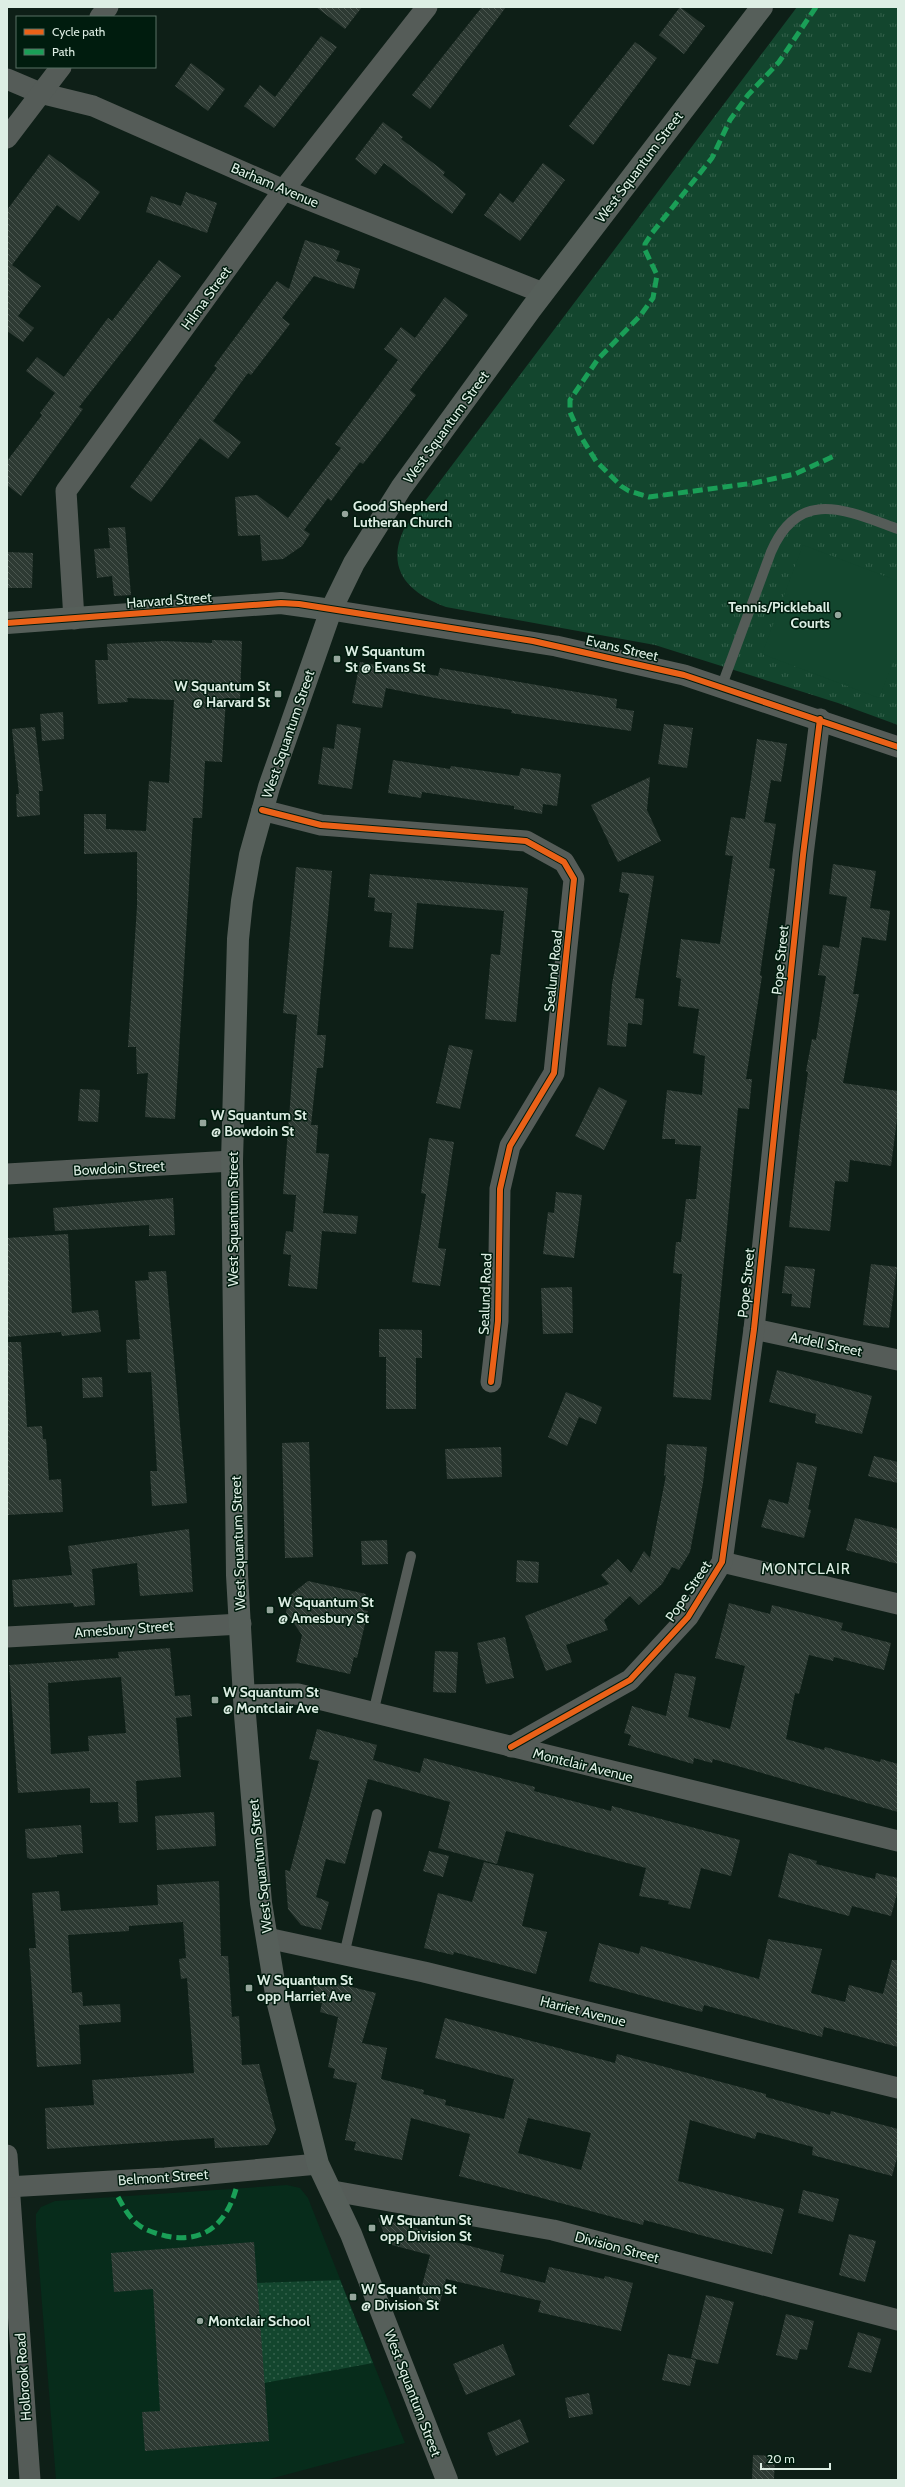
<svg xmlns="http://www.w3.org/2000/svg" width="905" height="2487" viewBox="0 0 905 2487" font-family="Cabin,sans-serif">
<defs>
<pattern id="grass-tufts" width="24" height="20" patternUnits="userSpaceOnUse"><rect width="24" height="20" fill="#13462e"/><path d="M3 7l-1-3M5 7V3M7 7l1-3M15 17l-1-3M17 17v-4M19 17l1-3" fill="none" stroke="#35614c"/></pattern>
<pattern id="park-dots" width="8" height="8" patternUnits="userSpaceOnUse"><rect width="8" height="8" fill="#13462e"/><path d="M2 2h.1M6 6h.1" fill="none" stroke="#35614c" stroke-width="1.8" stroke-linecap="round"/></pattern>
<pattern id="building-back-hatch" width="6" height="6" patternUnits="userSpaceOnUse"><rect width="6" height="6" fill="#2d3a33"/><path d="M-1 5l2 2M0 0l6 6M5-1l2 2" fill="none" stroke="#4b5750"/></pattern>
</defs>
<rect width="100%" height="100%" fill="#0e1f17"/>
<!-- built -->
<path fill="#072c1b" d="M287,2185L300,2188L308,2198L405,2443L266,2480H56L36,2228V2214L41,2207L55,2201Z"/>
<!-- grass -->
<path fill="url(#grass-tufts)" d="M797,7H898V725L838,703L655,645L446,607C409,593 385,570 404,529Z"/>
<!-- park -->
<path fill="url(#park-dots)" d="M340,2280L373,2363L264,2383L257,2283Z"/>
<!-- pitch -->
<path fill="#13462e" d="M803,545L898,581V650L879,698L762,654Z"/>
<!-- building -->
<g fill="url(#building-back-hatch)" fill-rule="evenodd">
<path d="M316,7H362L345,29Z"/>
<path d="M482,7H506L430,109L412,95Z"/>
<path d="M680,7L705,26L684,54L659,35Z"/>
<path d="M321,36L337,47L274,128L244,106L260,85L275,97Z"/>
<path d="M635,42L657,58L593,145L569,126Z"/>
<path d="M191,63L225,89L208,111L175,86Z"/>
<path d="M383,122L403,137L401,139L445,172L443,175L466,194L452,214L384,163L375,175L355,159Z"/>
<path d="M49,154L100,192L79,221L57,205L12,265L41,286L18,316L34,328L23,342L7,331V210Z"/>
<path d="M543,163L565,180L520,241L484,215L500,193L513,203Z"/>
<path d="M186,192L217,203L207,233L146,212L151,196L181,206Z"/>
<path d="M305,240L340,251L336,261L360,269L354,289L314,276L282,318L290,324L251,375L248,373L213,421L241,442L228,459L200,438L151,502L130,487L217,368L214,366L277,281L289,289Z"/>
<path d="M159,260L181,276L79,407L83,409L21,496L7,485V461L42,415L40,413L55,393L26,371L37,357L64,377L108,318L112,321Z"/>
<path d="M445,297L468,315L410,390L416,395L363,464L360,462L331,501L328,498L304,530L310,534L302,546L283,559L262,561L260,535L238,536L235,497L257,495L288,518L341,448L335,444L398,360L384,349L401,327L415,338Z"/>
<path d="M125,527L131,595L114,596L112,576L97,578L94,549L110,548L108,528Z"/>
<path d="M7,552L33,553L32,588H7Z"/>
<path d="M212,640L242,641L240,699L226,698L222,762L205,761L202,818H193L175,1119L145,1117L148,1073L137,1074L136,1047H128L137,906V852L84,854V814H106V829L146,831L149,781L169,783L174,700L127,698L128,702L98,704L95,660H108L107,644L163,641L212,643Z"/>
<path d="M360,662L438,676L440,668L617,699L616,708L634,711L631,731L511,713L512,710L435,698L386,688L382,708L352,703Z"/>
<path d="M63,712L64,739L42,741L40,714Z"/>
<path d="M337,724L361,728L352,789L318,784L323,747L334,749Z"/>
<path d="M664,724L693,728L687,768L658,764Z"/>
<path d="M35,727L43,791H39L40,815L17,817L16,794H19L12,729Z"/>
<path d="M757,739L787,744L781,782L771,780L764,822L776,824L769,868L775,869L760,975L762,976L746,1079H752L749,1109L738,1108L711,1400L673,1397L682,1274L673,1273L676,1242H681L686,1199H696L701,1146L675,1144V1139H662L667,1090L702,1095L705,1056L693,1053L699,1009L678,1006L681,979L676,977L681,939L720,944L733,856L725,855L731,817L745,819Z"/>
<path d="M393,760L450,769L451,766L519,776L521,768L561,774L557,806L543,804L542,814L514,809V806L422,792L421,798L388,793Z"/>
<path d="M650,777L647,810L661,841L618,862L591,805Z"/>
<path d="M833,864L876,871L870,908L890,911L886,941L862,937L853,994H859L843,1083L898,1091V1111L891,1166L850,1160L848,1182L835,1181L830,1231L789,1227L800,1127L808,1072L806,1071L812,1039L816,1040L826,976L818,975L823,945L839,948L847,897L829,894Z"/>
<path d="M296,867L332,871L317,1035H326L323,1068H317L311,1125H318L316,1153L329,1154L323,1213L358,1216L356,1234L322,1231L317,1289L288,1286L291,1255L283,1254L286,1231L293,1232L296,1195L283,1194L297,1015L283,1013Z"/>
<path d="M622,872L654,876L635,998L644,999L642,1025L628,1023L626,1047L607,1045L612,984L629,894L619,892Z"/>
<path d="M370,874L528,888L516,1022L485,1019L491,954L500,955L504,911L417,903L413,949L389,947L392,913L374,911L375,898L368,897Z"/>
<path d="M449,1045L473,1050L460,1109L436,1103Z"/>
<path d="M599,1087L627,1101L604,1150L575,1136Z"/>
<path d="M80,1089L100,1090L98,1122L78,1121Z"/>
<path d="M429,1138L454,1142L438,1248L446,1249L440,1286L412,1282L426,1194L421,1193Z"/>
<path d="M556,1192L582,1195L574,1258L543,1254L548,1212L554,1213Z"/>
<path d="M173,1198L175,1235L149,1236V1225L55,1231L53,1208Z"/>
<path d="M68,1234L72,1313L98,1310L101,1332L62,1336L61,1332L7,1337V1238Z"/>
<path d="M871,1264L897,1267L889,1328L863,1325Z"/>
<path d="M785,1266L815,1269L810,1308L791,1306L792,1294L782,1293Z"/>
<path d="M166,1271L187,1503L152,1506L150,1471H157L151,1372L128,1373L126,1340L140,1339L135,1281L149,1280L148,1272Z"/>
<path d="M572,1287L573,1333L543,1334L541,1288Z"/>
<path d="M379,1329L422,1330V1358H416V1409H386V1357H379Z"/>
<path d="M7,1342H21L27,1427L42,1426L43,1439H46L49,1480L61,1479L63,1512L7,1515Z"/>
<path d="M777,1370L872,1396L862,1434L815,1423L816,1414L769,1402Z"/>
<path d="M102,1377L103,1397L83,1398L82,1378Z"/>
<path d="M566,1392L602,1407L596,1424L579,1417L567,1446L548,1437Z"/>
<path d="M309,1442L313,1557L285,1558L282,1443Z"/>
<path d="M667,1444L707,1447L703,1483L690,1552L679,1570L672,1567L662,1584L639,1605L630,1596L604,1620L608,1630L566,1645L572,1662L546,1671L525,1616L609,1584L601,1575L618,1559L631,1573L644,1551L650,1558L666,1475L664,1476Z"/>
<path d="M501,1447L502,1477L447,1479L445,1449Z"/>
<path d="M874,1456L898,1462V1483L868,1476Z"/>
<path d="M797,1462L817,1467L808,1509L811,1510L804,1538L761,1527L769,1499L788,1504Z"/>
<path d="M855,1518L898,1529V1564L846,1550Z"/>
<path d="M189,1529L193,1592L140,1596L137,1563L92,1569L95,1605L74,1607L73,1603L14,1607L12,1580L72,1575L68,1546Z"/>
<path d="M387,1540L388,1564L362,1565L361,1541Z"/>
<path d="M517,1560L539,1562L538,1583L516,1582Z"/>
<path d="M308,1581L366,1594L363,1610L368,1611L357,1658L354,1657L350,1674L296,1662L302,1635L286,1612L289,1596Z"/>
<path d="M729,1603L770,1614L772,1605L843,1623L841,1630L891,1643L884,1670L834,1657L833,1661L809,1655L799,1694L795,1693L786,1739L824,1750L825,1747L880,1762L881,1759L898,1764V1812L713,1759L712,1763L694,1758L693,1764L628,1745L631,1735L624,1733L632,1706L666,1716L675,1673L696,1677L688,1717L730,1729L745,1666L715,1658Z"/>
<path d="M505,1637L514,1678L486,1684L477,1643Z"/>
<path d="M170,1648L175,1696L190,1695L192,1716L176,1718L181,1777L136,1781L138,1822L119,1823L118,1802L90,1803V1788L18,1793L9,1665L119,1658L118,1652ZM121,1677L126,1733L88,1736L89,1751L51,1754L48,1683Z"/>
<path d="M435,1651L458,1652L456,1693L433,1692Z"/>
<path d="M317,1729L377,1745L373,1760L420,1773L424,1758L535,1787L534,1791L611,1811L612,1806L740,1840L731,1876L701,1868L690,1909L668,1904L669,1901L639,1896L646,1868L506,1831L497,1864L438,1848L450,1802L368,1779L345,1864L326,1859L316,1897L329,1902L321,1930L301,1925L288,1909L285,1870L290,1871L319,1761L309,1759Z"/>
<path d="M214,1812L216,1846L157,1850L155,1816Z"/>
<path d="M81,1825L83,1853L57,1855V1857L30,1859L27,1857L25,1829Z"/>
<path d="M429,1851L449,1856L443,1877L423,1871Z"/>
<path d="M789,1853L817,1861L816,1864L875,1879L876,1873L898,1878V1890L891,1916L852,1906L849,1916L778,1897Z"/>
<path d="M484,1862L534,1874L522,1926L547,1932L536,1974L454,1952L453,1955L424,1948L438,1893L472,1902Z"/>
<path d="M219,1881L221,1956H228L232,2017L239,2016L242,2065L259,2064L276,2130L268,2145L215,2148L214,2138L47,2149L45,2108L94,2105L92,2080L194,2073L187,1978L181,1979L179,1959L186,1958L183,1922L129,1926V1931L68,1935L72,1993L82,1992L83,2006L120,2004L121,2022L79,2025L81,2064L37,2067L29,1948H36L32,1893L59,1891L61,1911L158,1905L157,1885Z"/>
<path d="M768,1939L822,1949L811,1993L845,2002L849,1985L883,1994L892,1960H898V2047L824,2027L822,2037L704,2005L702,2012L589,1981L599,1943L639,1954L641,1946L759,1979Z"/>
<path d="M316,1978L376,1993L362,2043L387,2048L381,2079L424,2090L423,2094L446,2100L445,2105L504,2119L514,2079L435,2058L445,2018L615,2063L617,2054L766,2094V2097L830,2115L831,2111L898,2129V2154L892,2176L812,2155L813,2147L757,2132L755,2139L690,2120L678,2181L784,2209L772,2254L644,2220L643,2225L459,2176L470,2134L411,2118L402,2160L354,2150L356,2142L345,2140L357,2083L333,2078L335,2069L328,2067L338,2017L320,2012L322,2003L311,2000ZM528,2118L591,2133L581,2170L518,2153Z"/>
<path d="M803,2190L839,2199L833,2222L798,2213Z"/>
<path d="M378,2218L456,2239L455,2242L504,2255L500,2272L545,2283L549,2267L604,2279L605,2276L633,2283L621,2331L538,2312L541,2301L446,2279L439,2306L418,2301L430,2255L388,2244Z"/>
<path d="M849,2234L876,2241L865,2282L839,2275Z"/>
<path d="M254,2242L269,2441L145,2451L142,2412L160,2411L153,2289L114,2292L111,2253Z"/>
<path d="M706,2295L734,2302L718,2364L691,2358Z"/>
<path d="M786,2314L814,2321L807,2350L800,2349L797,2360L776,2355Z"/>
<path d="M858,2332L881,2339L871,2373L848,2367Z"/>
<path d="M503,2344L515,2375L466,2395L453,2364Z"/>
<path d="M668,2354L696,2360L690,2386L662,2380Z"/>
<path d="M589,2393L593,2414L569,2418L565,2398Z"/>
<path d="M520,2419L529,2442L496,2456L487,2433Z"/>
<path d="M753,2455L775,2456L774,2479H752Z"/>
</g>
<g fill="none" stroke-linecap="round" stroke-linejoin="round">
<!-- lane -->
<g stroke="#555c58" stroke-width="10">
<path d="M721,688L771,552C799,486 848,511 898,529"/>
<path d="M373,1713L411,1556"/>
<path d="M344,1955L377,1814"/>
</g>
<!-- street -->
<g stroke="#555c58" stroke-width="21">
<path d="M100,17L108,7"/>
<path d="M7,79L40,93L93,106L284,190L543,293"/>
<path d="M7,138L61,67"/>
<path d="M331,610L556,646L684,675L898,747"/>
<path d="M74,619L66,491L288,184L427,7"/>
<path d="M262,810L321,825L526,841L564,862L574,879L554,1073L510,1146L500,1189L498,1321L491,1382"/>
<path d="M7,1174L232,1161"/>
<path d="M754,1329L898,1360"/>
<path d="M722,1562L898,1604"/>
<path d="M7,1637L241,1624"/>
<path d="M244,1695L298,1694L898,1841"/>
<path d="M511,1747L630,1680L688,1617L722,1562L754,1329L803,855L820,719"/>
<path d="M267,1938L424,1972L898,2088"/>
<path d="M7,2155L30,2480"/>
<path d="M7,2187L165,2178L318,2164"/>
<path d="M333,2191L553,2230L898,2320"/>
</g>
<!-- secondary -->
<g stroke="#565f5a" stroke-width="22">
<path d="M7,623L281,603L331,610"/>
<path d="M447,2480L351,2234L318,2164L277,2000L261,1903L245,1715L237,1575L232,1161L238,939L242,901L250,855L269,787L331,610L354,563L401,488L531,309L762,7"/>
</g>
<!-- quiet -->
<g stroke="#1a9f57" stroke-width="5" stroke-dasharray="10 5" stroke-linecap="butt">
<path d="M816,7L779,62L748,95L730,120L712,158L652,233L645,244V250L657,275L653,298L640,316L598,359L570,400V412L581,437L596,461L621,486L629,491L649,497L754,483L795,474L834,456"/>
<path d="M118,2197C124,2208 130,2219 140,2226C147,2231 158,2234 166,2236C204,2244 226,2224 236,2189"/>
</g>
<!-- cycleway casing -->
<g stroke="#001c0e" stroke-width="8">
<g id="cycleway">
<path d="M7,623L281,603L299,604L533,641L684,675L898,747"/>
<path d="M262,810L321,825L526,841L564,862L574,879L554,1073L510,1146L500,1189L498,1321L491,1382"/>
<path d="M511,1747L630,1680L688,1617L722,1562L754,1329L803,855L820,719"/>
</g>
</g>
<!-- cycleway -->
<use href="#cycleway" stroke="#ea6118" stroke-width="6"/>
</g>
<!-- markers -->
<g fill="#95a69c" stroke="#001c0e" stroke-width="1.5">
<circle cx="345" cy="514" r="4"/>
<circle cx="838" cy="615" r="4"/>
<rect x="333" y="655" width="8" height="8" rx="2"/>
<rect x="274" y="690" width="8" height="8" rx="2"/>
<rect x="199" y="1119" width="8" height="8" rx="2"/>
<rect x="266" y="1606" width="8" height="8" rx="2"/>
<rect x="211" y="1696" width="8" height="8" rx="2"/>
<rect x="245" y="1984" width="8" height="8" rx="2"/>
<rect x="368" y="2224" width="8" height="8" rx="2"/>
<rect x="349" y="2293" width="8" height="8" rx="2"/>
<circle cx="200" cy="2321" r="4"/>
</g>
<g text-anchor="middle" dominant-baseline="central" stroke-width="3" stroke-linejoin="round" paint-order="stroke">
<!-- street labels -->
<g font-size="14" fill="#ddeee4" stroke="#001c0e">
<text transform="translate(639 167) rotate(-53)">West Squantum Street</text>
<text transform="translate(275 185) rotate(23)">Barham Avenue</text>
<text transform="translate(206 298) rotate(-54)">Hilma Street</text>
<text transform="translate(446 427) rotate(-54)">West Squantum Street</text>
<text transform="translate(169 600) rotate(-4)">Harvard Street</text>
<text transform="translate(622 648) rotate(13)">Evans Street</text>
<text transform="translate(288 734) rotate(-71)">West Squantum Street</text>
<text transform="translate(780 960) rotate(-84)">Pope Street</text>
<text transform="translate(553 971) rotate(-84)">Sealund Road</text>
<text transform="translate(119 1168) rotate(-3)">Bowdoin Street</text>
<text transform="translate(233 1219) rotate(-90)">West Squantum Street</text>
<text transform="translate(746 1283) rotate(-84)">Pope Street</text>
<text transform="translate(485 1294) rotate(-88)">Sealund Road</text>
<text transform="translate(826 1344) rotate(12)">Ardell Street</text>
<text transform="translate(238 1543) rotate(-92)">West Squantum Street</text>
<text transform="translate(688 1591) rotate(-56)">Pope Street</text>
<text transform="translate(124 1629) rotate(-4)">Amesbury Street</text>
<text transform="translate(583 1765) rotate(14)">Montclair Avenue</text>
<text transform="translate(260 1866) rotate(-96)">West Squantum Street</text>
<text transform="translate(583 2011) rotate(14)">Harriet Avenue</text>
<text transform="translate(163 2177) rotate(-4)">Belmont Street</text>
<text transform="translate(617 2247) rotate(15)">Division Street</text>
<text transform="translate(23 2377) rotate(-94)">Holbrook Road</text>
<text transform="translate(413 2393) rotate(69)">West Squantum Street</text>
</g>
<!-- poi labels -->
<g font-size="14" font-weight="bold" fill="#ddeee4" stroke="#001c0e" text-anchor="start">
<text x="353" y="506">Good Shepherd<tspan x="353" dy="16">Lutheran Church</tspan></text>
<text x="830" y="607" text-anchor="end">Tennis/Pickleball<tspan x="830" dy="16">Courts</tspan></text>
<text x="345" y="651">W Squantum<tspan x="345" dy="16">St @ Evans St</tspan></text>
<text x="270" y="686" text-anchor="end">W Squantum St<tspan x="270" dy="16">@ Harvard St</tspan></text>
<text x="211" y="1115">W Squantum St<tspan x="211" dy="16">@ Bowdoin St</tspan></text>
<text x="278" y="1602">W Squantum St<tspan x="278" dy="16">@ Amesbury St</tspan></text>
<text x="223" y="1692">W Squantum St<tspan x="223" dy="16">@ Montclair Ave</tspan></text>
<text x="257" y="1980">W Squantum St<tspan x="257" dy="16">opp Harriet Ave</tspan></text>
<text x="380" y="2220">W Squantun St<tspan x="380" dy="16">opp Division St</tspan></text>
<text x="361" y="2289">W Squantum St<tspan x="361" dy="16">@ Division St</tspan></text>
<text x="208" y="2321">Montclair School</text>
</g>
<!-- neighbourhood labels -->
<g font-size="15" letter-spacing="1" fill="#ddeee4" stroke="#001c0e">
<text x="806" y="1569">MONTCLAIR</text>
</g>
</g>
<!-- border -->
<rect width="905" height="2487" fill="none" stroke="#ddeee4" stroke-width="16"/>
<!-- legend -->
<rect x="16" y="16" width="140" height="52" fill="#001c0e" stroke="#587064"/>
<rect x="24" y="29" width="20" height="6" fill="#ea6118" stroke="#587064"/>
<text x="52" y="36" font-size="12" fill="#ddeee4">Cycle path</text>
<rect x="24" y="49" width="20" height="6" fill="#1a9f57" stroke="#587064"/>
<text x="52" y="56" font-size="12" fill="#ddeee4">Path</text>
<!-- scale -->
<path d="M761 2463v6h69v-6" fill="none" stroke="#ddeee4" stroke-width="2"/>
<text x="767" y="2463" font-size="12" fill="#ddeee4" stroke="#001c0e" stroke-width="3" paint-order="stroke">20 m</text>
</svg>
